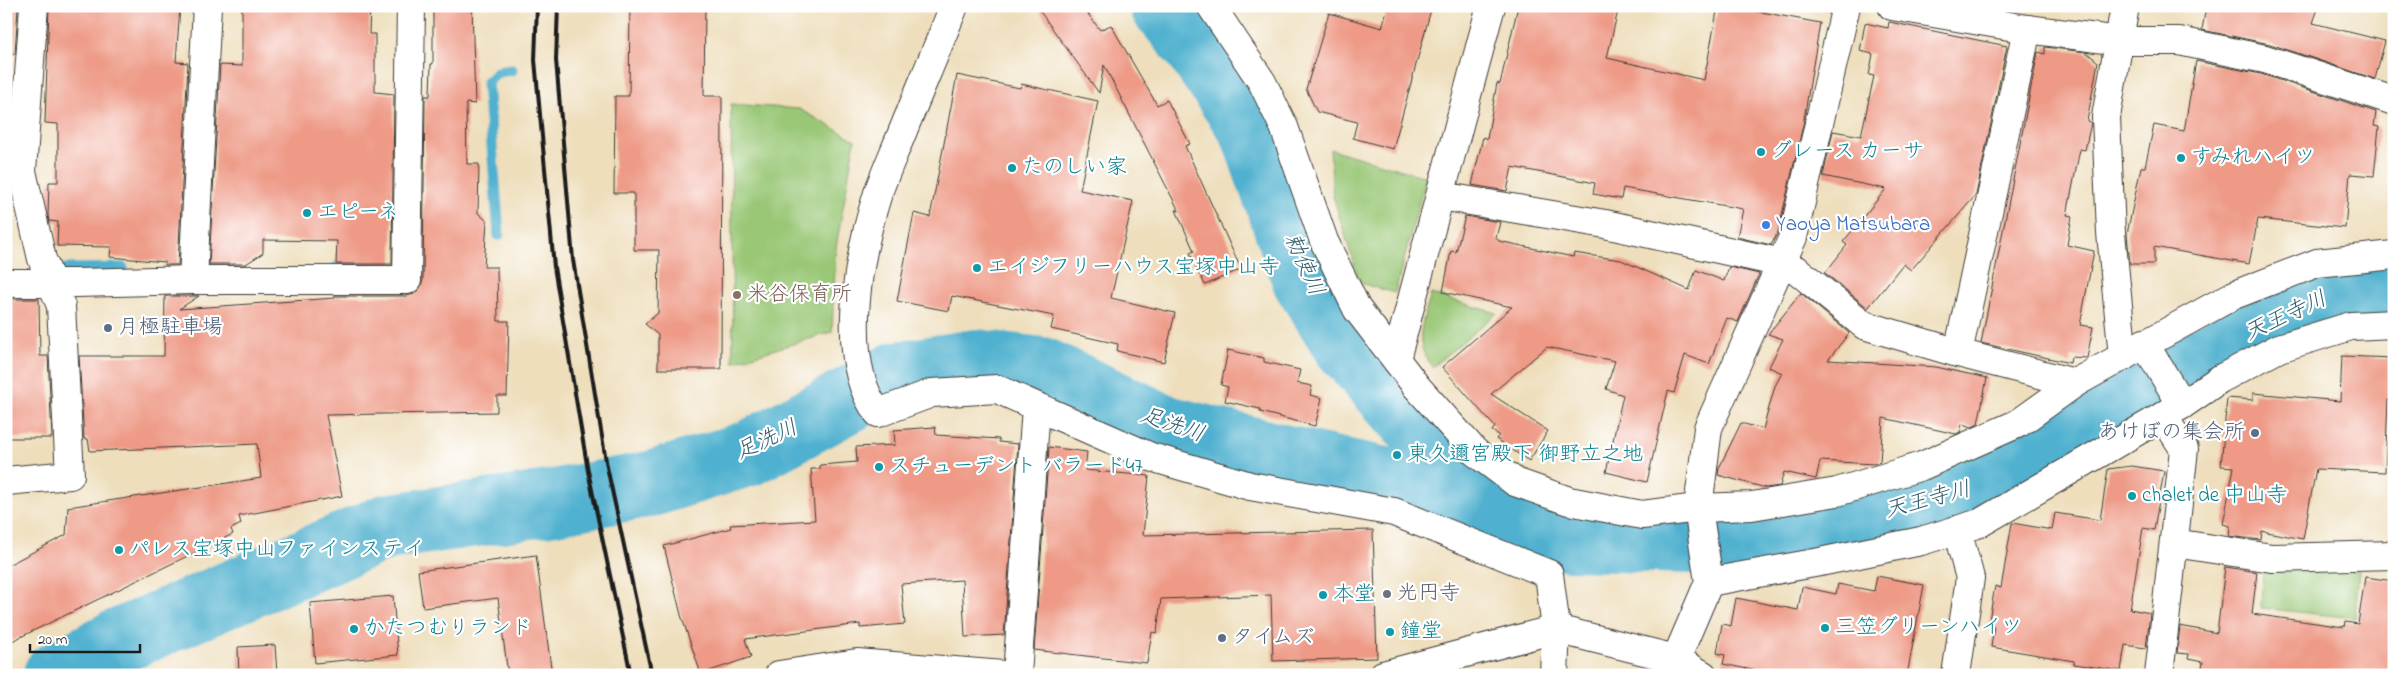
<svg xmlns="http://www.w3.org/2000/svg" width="2400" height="681" viewBox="0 0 2400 681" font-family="'Indie Flower','Klee One',sans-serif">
<rect width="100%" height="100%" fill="#fff"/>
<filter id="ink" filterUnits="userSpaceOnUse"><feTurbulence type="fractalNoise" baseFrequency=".02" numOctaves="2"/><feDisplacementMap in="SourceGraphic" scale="10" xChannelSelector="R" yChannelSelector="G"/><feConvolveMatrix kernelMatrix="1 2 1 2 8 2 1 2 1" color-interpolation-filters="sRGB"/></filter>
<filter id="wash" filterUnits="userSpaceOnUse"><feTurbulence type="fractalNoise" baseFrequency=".0096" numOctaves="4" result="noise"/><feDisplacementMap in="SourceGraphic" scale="20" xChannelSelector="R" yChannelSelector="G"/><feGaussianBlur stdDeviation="1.12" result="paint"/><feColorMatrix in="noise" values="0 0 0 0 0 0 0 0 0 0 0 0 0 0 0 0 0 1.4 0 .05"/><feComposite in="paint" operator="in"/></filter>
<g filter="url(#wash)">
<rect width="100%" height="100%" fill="#eedebc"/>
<!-- green -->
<g fill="#99c776" stroke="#5a7249">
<path d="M731,104L799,109L855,140L836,247L832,332L733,362Z"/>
<path d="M1330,149L1426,177L1395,293L1360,283L1333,196Z"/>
<path d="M1431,294L1497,313L1432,367C1412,339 1423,325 1431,294Z"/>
<path d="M2263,568L2359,570L2355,618L2261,608Z"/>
</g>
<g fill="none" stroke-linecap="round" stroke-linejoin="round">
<!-- stream -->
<g stroke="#50b1cf" stroke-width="11">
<path d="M499,235L487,82L498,72L512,70"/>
<path d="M338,266H370"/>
<path d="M65,269L123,268"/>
</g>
<!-- river -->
<g stroke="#50b1cf" stroke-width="66">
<path d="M1163,6L1195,45L1252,129L1305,280L1347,347L1482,500"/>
<path d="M56,675L115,643L386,527L543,504L651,484L750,453L897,374L975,362L1042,370L1166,428L1314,465L1482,500L1569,538L1736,542L1834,524L1970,493L2126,406L2259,326L2331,294L2394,290"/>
</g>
</g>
<g id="blocks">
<!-- building -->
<g fill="#ee9a86">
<path d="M6,6H18L15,54L6,53Z"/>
<path d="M49,6H180L176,62L188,63L178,265H165V262L110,257L111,247L57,246L58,222L49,221L48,215L49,182H58V124L45,123Z"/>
<path d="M242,6H370L369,34H375V92L394,94L392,264H336L337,241L263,240V253L246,264H209L220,65L242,66Z"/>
<path d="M433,6H472L475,104L466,103L467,164H479L478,213L487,221L484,267H497L498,321H509L507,396H497V412L326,415L342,496L239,516L241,524L231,529L233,534L6,644V566L66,535L68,507L261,478L257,444L90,451L88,439H84L79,356H164L165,296H199L179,309L335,298V296H407L414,294L420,288L423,280L425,96H430L431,64H433Z"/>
<path d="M630,6H705L704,96H722L721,369H658V335L645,324L658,313L659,250H634V193H614L615,96H629Z"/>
<path d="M1036,6H1082L1100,30L1111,25L1157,105L1167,100L1190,144L1185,146L1241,269L1205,285L1190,253L1194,251L1176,210L1179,211L1104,65L1099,93Z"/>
<path d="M1388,6H1432L1393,149L1353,138L1357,122L1317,112L1306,89L1329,13L1382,28Z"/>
<path d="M1518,6H1619L1607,58L1704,80L1718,6H1757L1756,11L1820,23L1803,125L1778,232L1771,245L1737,237L1743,209L1623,188L1621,199L1593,194L1595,183L1512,167L1507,191L1472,185L1483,137L1487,139L1497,83L1500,84Z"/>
<path d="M2206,6H2319L2313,23L2385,41L2375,79L2270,44L2202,30Z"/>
<path d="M1889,22L2007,46L1976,195L1911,270L1903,264L1868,308L1825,273L1847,245L1843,242L1886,189L1823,176L1833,131L1861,136L1874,76L1869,75L1873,54L1860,51L1865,23L1888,28Z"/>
<path d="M2045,47L2086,52L2098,62L2087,121L2091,123L2085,150L2080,149L2067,215L2072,216L2067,245L2094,251L2080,325L2093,327L2087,358L2071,357L2070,363L1981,343L2038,52L2045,54Z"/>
<path d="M2196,61L2261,74L2376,112L2374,126L2379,127L2374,176L2350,174L2345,228L2258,219L2249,264L2154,247V264H2130L2127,234L2141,167H2145L2154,125L2184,131Z"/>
<path d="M957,75L1020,88L1021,84L1098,101L1080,190L1133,201L1111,298L1175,313L1164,362L1117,351L1118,344L1051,329L1054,316L952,296L949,311L897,301L914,213L930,217Z"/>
<path d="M1465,216L1500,222L1496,238L1499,241L1573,257L1574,253L1621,260L1689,290L1696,270L1724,281L1729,267L1759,274L1738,322L1727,318L1709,364L1685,355L1674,393L1668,391L1647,482L1606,472L1623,395L1606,389L1615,361L1547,347L1491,394L1548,431L1529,461L1496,439L1499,435L1492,431L1495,427L1442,367L1512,307L1443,292L1451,251L1456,252Z"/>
<path d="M1801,293L1849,333L1828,360L1936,367L1987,378L1978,424L1972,427L1962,424L1960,432L1956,434L1883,418L1880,462L1874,464L1820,461L1816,479L1784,472L1780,486L1766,488L1718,475L1719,468L1741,423L1763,429L1775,386L1782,373L1769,367L1783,339L1768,334Z"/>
<path d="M6,299H39L40,356H48L52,438H6Z"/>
<path d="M1228,350L1264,358V362L1300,370L1297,383L1312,386L1310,395L1322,398L1315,426L1260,412V409L1225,401L1228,387L1221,385Z"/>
<path d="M2342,356L2394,358V400H2388L2385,472L2316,469L2303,539L2262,531L2261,540L2229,536L2230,526L2223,524L2234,467L2221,466L2227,398L2253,400V393L2340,401Z"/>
<path d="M935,427L936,435L999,439V442L1018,444L1004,635L965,637L962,580L901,584L905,624L860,628V624L745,639L751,657L701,674L681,615L664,546L731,528L730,525L815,520L811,469H820V465L857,462L856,447L895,445L894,430Z"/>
<path d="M1049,447L1087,452L1085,470L1149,476L1143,535L1373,530L1377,658L1273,661L1271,595L1161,599L1157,633L1152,632L1147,663L1034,650Z"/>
<path d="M2132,466L2164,471L2154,530L2143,528L2130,609L2150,613L2146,648L2125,645L2121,671L2074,664V661L1991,647L1994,626H1988L1995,586L2001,588L2012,523L2052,530L2055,513L2100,520L2108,469Z"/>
<path d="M536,555L552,675H508L498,598L423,608L418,571Z"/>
<path d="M2225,567L2257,572L2252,614L2344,627L2345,622L2358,624L2365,577L2394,581V675H2201L2203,662L2188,659L2189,654L2177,653L2180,626L2217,633Z"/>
<path d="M1877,576L1924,585L1907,675H1777L1723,664L1725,655L1717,653L1722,624L1731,626L1736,598L1798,610L1802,587L1836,594L1838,584L1874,591Z"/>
<path d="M393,596L398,655L315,663L310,603Z"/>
<path d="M275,645L277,675H239L238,647Z"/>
</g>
</g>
</g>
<g filter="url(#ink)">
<use href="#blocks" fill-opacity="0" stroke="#3c3934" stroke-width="1"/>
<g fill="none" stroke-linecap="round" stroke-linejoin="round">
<!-- minor casing -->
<g stroke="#3c3934" stroke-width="30">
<g id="minor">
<path d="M954,6C937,49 919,91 902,133C894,153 885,173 878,193C859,253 837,360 878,413L932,393L997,389L1151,457L1250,486L1394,512L1549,574L1556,629L1554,675"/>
<path d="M1211,6L1262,82L1284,127L1324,241L1357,309L1417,387L1475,452L1515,482L1569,501L1642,515L1698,508L1752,506L1837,492L1922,466L2019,423L2075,383L2234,295L2317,263L2394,255"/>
<path d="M1892,6L2027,29L2120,41H2179L2265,59L2394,101"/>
<path d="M2027,29L1958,353L2075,383"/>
<path d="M1441,196L1605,224L1782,263L1798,271L1864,325L1958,353"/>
<path d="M193,280L207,6"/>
<path d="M6,283H76L193,280H407L411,6"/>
<path d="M2144,343L2182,405"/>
<path d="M2123,357L2111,233L2106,117L2125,6"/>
<path d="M1396,359L1491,6"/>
<path d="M6,481L70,475L61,306L42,259L22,171L34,6"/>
<path d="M2174,543L2272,558L2394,555"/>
<path d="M1709,582L1820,562L1921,541L1980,523L2182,405L2220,379L2279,348L2351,326L2394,324"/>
<path d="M1676,659L1709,582L1698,508L1708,428L1793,237L1846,6"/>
<path d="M779,675L857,663L1003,675"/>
<path d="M1017,675L1036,407"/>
<path d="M1383,675L1556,629L1676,659L1703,675"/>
<path d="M1956,675L1970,578L1957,530"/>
<path d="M2159,675L2184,449L2163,416"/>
</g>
</g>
<!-- minor -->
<use href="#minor" stroke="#fff" stroke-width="28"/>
<!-- rail -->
<g stroke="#1c1c1c" stroke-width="4">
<path d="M537,6L535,60L554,267L588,471L631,675"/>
<path d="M558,6L556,60L573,260L607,467L652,675"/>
</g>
</g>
</g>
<!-- markers -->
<g fill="#0f9aa8" stroke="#fff" stroke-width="2">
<circle cx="1761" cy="152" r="5"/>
<circle cx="2181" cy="158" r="5"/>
<circle cx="1012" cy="168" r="5"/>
<circle cx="307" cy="213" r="5"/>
<circle cx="977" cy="268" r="5"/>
<circle cx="1397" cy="455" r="5"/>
<circle cx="879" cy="467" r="5"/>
<circle cx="2132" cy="496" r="5"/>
<circle cx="119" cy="550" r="5"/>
<circle cx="1323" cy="595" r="5"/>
<circle cx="1825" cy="628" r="5"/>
<circle cx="354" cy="629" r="5"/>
<circle cx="1390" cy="632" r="5"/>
</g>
<circle fill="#3f7fe0" stroke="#fff" stroke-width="2" cx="1766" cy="225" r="5"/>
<circle fill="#8d6e63" stroke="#fff" stroke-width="2" cx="737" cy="295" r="5"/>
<g fill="#5c6f8a" stroke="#fff" stroke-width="2">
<circle cx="108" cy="328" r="5"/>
<circle cx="2255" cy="433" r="5"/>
<circle cx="1222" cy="638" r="5"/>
</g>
<circle fill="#6b7280" stroke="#fff" stroke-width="2" cx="1387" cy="594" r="5"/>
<g text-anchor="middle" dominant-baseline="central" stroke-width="4.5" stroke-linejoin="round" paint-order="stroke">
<!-- culture labels -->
<g font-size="21" fill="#0d838f" stroke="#fff" text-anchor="start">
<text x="1771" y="152">グレース カーサ</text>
<text x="2191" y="158">すみれハイツ</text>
<text x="1022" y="168">たのしい家</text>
<text x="317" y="213">エピーネ</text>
<text x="987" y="268">エイジフリーハウス宝塚中山寺</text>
<text x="1407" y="455">東久邇宮殿下 御野立之地</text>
<text x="889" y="467">スチューデント バラード47</text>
<text x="2142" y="496">chalet de 中山寺</text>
<text x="129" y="550">パレス宝塚中山ファインステイ</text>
<text x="1333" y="595">本堂</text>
<text x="1835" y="628">三笠グリーンハイツ</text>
<text x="364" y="629">かたつむりランド</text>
<text x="1400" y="632">鐘堂</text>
</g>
<!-- shop labels -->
<g font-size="21" fill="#366cbe" stroke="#fff" text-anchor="start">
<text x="1776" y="225">Yaoya Matsubara</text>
</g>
<!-- education labels -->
<g font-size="21" fill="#785e54" stroke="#fff" text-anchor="start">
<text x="747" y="295">米谷保育所</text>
</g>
<!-- service labels -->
<g font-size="21" fill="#4e5e75" stroke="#fff" text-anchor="start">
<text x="118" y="328">月極駐車場</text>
<text x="2245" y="433" text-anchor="end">あけぼの集会所</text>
<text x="1232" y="638">タイムズ</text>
</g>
<!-- worship labels -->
<g font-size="21" fill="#5b616d" stroke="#fff" text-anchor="start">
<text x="1397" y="594">光円寺</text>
</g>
<!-- water labels -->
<g font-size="22" font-style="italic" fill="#335f6d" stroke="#fff">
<text transform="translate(1303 265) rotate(66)">勅使川</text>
<text transform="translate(2286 317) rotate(-25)">天王寺川</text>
<text transform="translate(1172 426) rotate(19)">足洗川</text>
<text transform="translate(767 441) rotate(-25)">足洗川</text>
<text transform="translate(1928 501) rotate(-15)">天王寺川</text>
</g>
</g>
<!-- margin -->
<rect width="2400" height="681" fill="none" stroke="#fff" stroke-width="25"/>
<!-- scale -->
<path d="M30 644v8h110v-8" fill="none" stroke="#1c1c1c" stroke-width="2.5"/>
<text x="38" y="644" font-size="15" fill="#1c1c1c" stroke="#ffffff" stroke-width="4" paint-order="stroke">20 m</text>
</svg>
